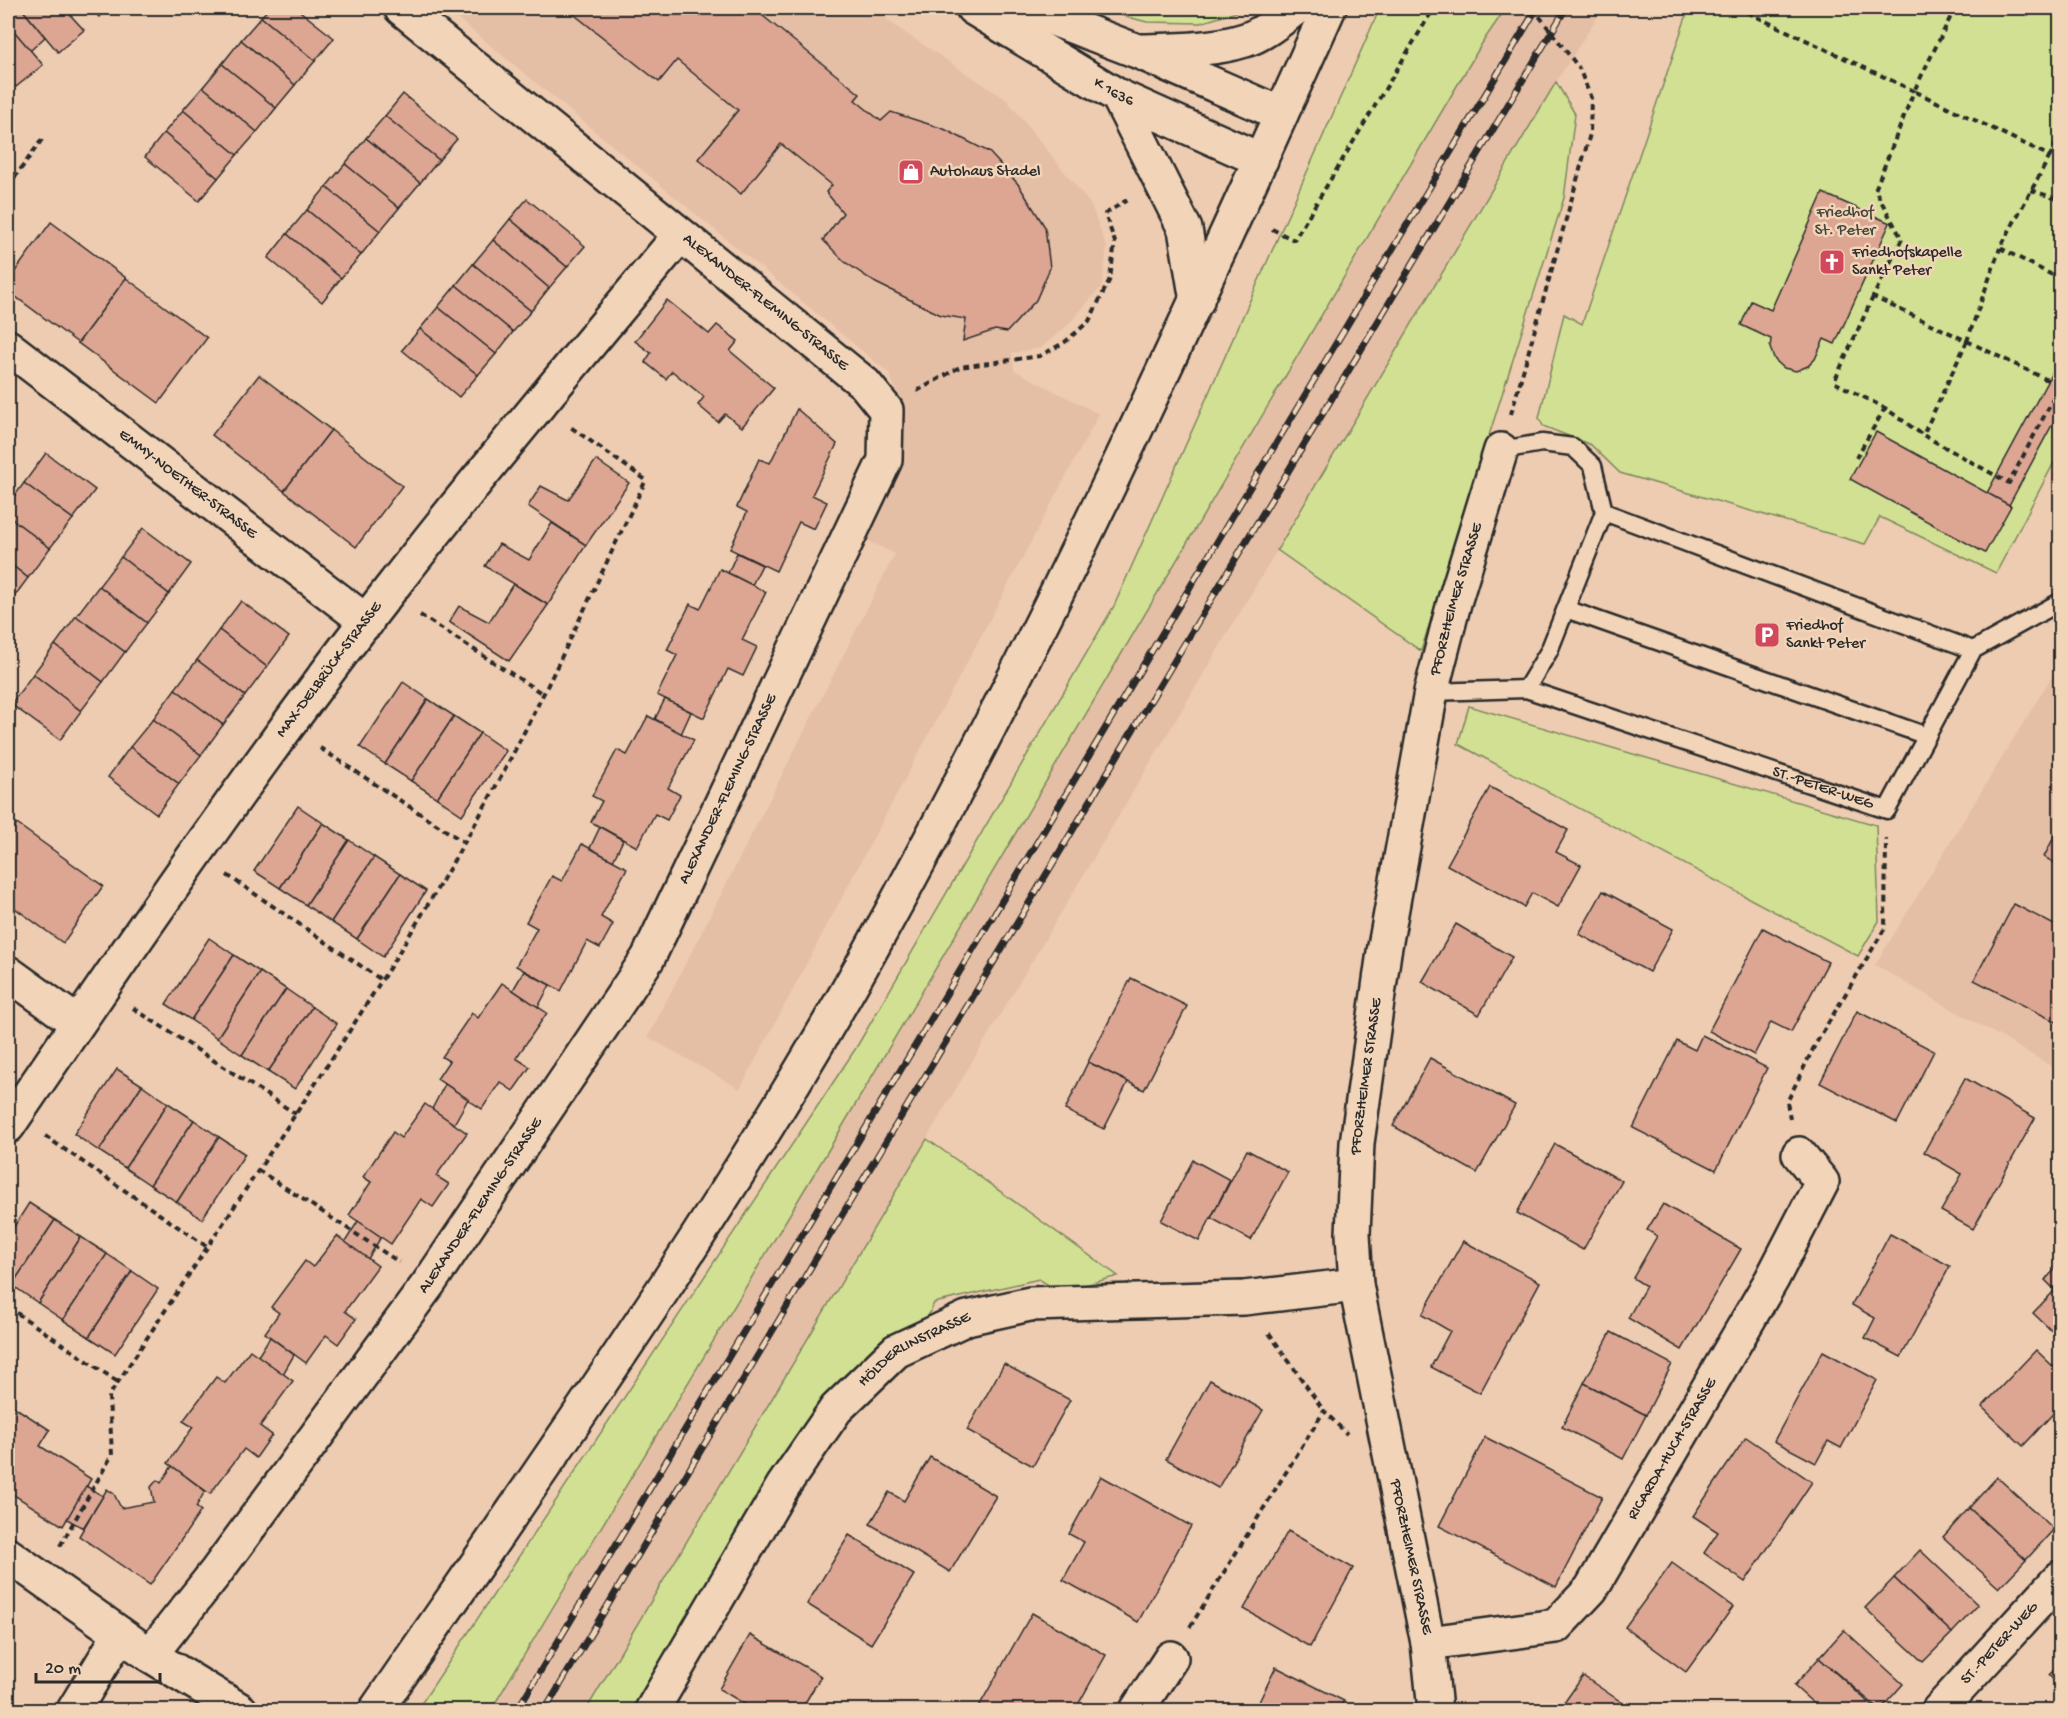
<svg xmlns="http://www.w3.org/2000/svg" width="2068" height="1718" viewBox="0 0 2068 1718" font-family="'Gochi Hand',sans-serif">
<rect width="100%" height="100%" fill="#eeccb1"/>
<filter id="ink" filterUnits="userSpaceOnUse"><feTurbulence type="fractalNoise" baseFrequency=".0167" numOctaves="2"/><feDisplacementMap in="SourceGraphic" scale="12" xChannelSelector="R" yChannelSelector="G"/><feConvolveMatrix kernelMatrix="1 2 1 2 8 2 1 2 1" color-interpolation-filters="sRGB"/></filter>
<g filter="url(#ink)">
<!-- built -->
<g fill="#e5bea6">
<path d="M445,8H872L898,28L1007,100L1091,205L1107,248L1102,286L1067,326L1041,348L1012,353L1014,370L1099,414L740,1089L648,1037L895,554L866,540L904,465L905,412L889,373Z"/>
<path d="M1506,8H1603L1556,82L586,1710H491L832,1144L1484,40Z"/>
<path d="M2060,663V1071L1875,965Z"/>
</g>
<!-- green -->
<g fill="#d2e093" stroke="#7e865f" stroke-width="1.5">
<path d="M1093,8H1250L1200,23L1147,22Z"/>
<path d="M1380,8H1506L1484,40L832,1144L491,1710H417L856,1048L1114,606Z"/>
<path d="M1689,8H2060V451L1996,573L1880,517L1865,544L1620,473L1591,445L1543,426L1539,418L1564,314L1582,324Z"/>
<path d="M1556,82L1575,114L1564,198L1421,651L1277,550Z"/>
<path d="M1469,706L1876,825L1879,921L1858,956L1458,744Z"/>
<path d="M927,1139L1118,1276L1059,1292L1039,1279L934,1303L927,1319L880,1347L827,1394L792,1442L632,1710H586Z"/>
</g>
<!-- building -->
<g fill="#dca693" stroke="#2b2b2b" stroke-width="1.5">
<path d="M21,8H64L84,30L58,52Z"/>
<path d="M21,8L45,37L30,51L8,24V18Z"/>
<path d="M64,8H79L71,15Z"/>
<path d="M91,8H110L99,17Z"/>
<path d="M269,8H296L334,38L315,61L261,17Z"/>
<path d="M566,8H753L860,94L855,100L881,121L891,112L944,129L989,152L1018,184L1045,227L1050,268L1036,300L1007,332L995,330L963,341L966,319L941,315L876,283L845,262L823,240L843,213L826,192L832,185L781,144L741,194L698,159L738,110L677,60L659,82Z"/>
<path d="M261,17L315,61L295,85L241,40Z"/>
<path d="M8,24L43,65L16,87L8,77Z"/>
<path d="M241,40L295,85L276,108L222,64Z"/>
<path d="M222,64L276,108L257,132L203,87Z"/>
<path d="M203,87L257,132L237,155L183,110Z"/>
<path d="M403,94L457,139L439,160L385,116Z"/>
<path d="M183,110L237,155L218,178L164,133Z"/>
<path d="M385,116L439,160L420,183L366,138Z"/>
<path d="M164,133L218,178L199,201L145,157Z"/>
<path d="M366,138L420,183L399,208L345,164Z"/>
<path d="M345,164L399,208L380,231L326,187Z"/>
<path d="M326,187L380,231L361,255L307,210Z"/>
<path d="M1823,193L1890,223L1835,344L1824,339L1815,359L1808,366L1796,371L1784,368L1775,360L1770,348L1771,339L1741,325L1751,301L1771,310Z"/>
<path d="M527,199L585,246L567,267L510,219Z"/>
<path d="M307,210L361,255L341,278L287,234Z"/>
<path d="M510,219L567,267L549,288L493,240Z"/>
<path d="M51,222L126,278L78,343L8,291V281Z"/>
<path d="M287,234L341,278L322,302L268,258Z"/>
<path d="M493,240L549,288L531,311L473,264Z"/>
<path d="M473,264L531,311L513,332L456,285Z"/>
<path d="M126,278L207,338L159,403L78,343Z"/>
<path d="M456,285L513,332L496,354L438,307Z"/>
<path d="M667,300L709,334L717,325L738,341L730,351L774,388L742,427L725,414L718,422L698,405L704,397L672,371L666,379L645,362L651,353L635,341Z"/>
<path d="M438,307L496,354L478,375L420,329Z"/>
<path d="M420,329L478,375L459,397L402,350Z"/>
<path d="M2055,367L2060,370V410L2009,505L1987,493Z"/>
<path d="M259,375L331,430L284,491L212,435Z"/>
<path d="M797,409L837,444L812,495L827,502L814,529L799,522L776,571L730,549L747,512L737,507L759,459L770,463Z"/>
<path d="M331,430L402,486L356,547L284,491Z"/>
<path d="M1876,432L2011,506L1985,553L1850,479Z"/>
<path d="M46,453L95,490L73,519L24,483Z"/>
<path d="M596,460L629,483L586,545L528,506L541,486L568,500Z"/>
<path d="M24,483L73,519L50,548L8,516V505Z"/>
<path d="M8,516L50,548L28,578L8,562Z"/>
<path d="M552,523L586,545L548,605L485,566L499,544L529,560Z"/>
<path d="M143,528L191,564L169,594L121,557Z"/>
<path d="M737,553L762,565L752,585L728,573Z"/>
<path d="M121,557L169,594L147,623L99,586Z"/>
<path d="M8,562L28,578L8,605Z"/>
<path d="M720,569L766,592L742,640L757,647L743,676L728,669L704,718L657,695L677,655L667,650L690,604L700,609Z"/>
<path d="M513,584L548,605L509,661L449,622L459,606L489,622Z"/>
<path d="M99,586L147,623L125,652L76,616Z"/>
<path d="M241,601L289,637L267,667L219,630Z"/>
<path d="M76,616L125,652L103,682L55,645Z"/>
<path d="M219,630L267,667L245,696L197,660Z"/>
<path d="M55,645L103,682L81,711L33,674Z"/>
<path d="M197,660L245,696L223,725L175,689Z"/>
<path d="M33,674L81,711L60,740L11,704Z"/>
<path d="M403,682L428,699L385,764L360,747Z"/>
<path d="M175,689L223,725L201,755L153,719Z"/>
<path d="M428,699L454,716L411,781L385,764Z"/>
<path d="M665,699L691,712L681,734L655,719Z"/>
<path d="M454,716L480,733L437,798L411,781Z"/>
<path d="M648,716L694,740L668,788L680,795L667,820L655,814L637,847L591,822L602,801L592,796L617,750L627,755Z"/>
<path d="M153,719L201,755L179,784L130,747Z"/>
<path d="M480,733L506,751L462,815L437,798Z"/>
<path d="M130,747L179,784L157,814L108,777Z"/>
<path d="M1490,787L1568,830L1556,852L1581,865L1558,907L1532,893L1524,907L1447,865Z"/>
<path d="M298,806L323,823L280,888L254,871Z"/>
<path d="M8,818L17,824L8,838Z"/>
<path d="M323,823L349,840L306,905L280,888Z"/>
<path d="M17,824L103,886L63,943L8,903V838Z"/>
<path d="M2060,825V866L2044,857Z"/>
<path d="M600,827L623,840L613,861L590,848Z"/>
<path d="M349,840L374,857L331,922L306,905Z"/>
<path d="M582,844L627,868L601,917L613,924L600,948L587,941L561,991L516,966L537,928L526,922L552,876L562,881Z"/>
<path d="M374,857L400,874L357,939L331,922Z"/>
<path d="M400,874L426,891L383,957L357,939Z"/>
<path d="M1603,891L1673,929L1649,972L1579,934Z"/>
<path d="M2014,904L2060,928V1018L2058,1023L1974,980Z"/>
<path d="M1456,924L1512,957L1479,1015L1422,982Z"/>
<path d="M1763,928L1828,962L1791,1032L1771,1022L1754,1055L1709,1031Z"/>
<path d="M209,938L234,955L191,1020L166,1004Z"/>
<path d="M234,955L260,972L217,1038L191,1020Z"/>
<path d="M524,971L550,985L538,1007L513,990Z"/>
<path d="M260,972L286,989L242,1055L217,1038Z"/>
<path d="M1131,978L1187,1006L1144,1090L1088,1062Z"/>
<path d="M502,983L547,1013L516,1058L530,1067L513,1091L500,1082L482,1109L437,1079L449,1061L442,1057L472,1013L478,1018Z"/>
<path d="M286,989L312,1007L268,1072L242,1055Z"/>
<path d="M312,1007L337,1024L295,1089L268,1072Z"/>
<path d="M1857,1011L1934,1051L1897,1123L1820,1083Z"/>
<path d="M1702,1035L1767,1068L1716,1170L1633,1128L1677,1041L1695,1050Z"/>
<path d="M1430,1058L1515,1105L1477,1173L1393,1126Z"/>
<path d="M1088,1062L1128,1082L1104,1129L1065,1110Z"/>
<path d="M117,1069L142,1085L99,1151L74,1134Z"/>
<path d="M1965,1078L2035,1118L1973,1229L1941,1211L1962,1174L1924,1152Z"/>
<path d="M445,1084L468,1099L454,1124L432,1109Z"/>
<path d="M142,1085L168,1103L125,1168L99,1151Z"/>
<path d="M168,1103L194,1120L150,1185L125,1168Z"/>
<path d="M425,1104L467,1133L436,1176L449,1184L433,1207L421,1199L391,1244L349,1215L371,1182L363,1177L393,1132L401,1138Z"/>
<path d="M194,1120L219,1137L177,1202L150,1185Z"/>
<path d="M219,1137L245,1154L202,1219L177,1202Z"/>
<path d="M1555,1144L1622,1181L1583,1250L1517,1213Z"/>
<path d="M1247,1150L1288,1172L1251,1240L1211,1218Z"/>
<path d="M1193,1160L1230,1180L1199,1241L1161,1221Z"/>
<path d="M29,1203L55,1220L12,1285L8,1283V1236Z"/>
<path d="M1663,1204L1741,1249L1682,1350L1628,1318L1646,1286L1633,1278L1657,1236L1647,1230Z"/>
<path d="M55,1220L81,1237L38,1303L12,1285Z"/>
<path d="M358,1221L381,1237L368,1259L345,1242Z"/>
<path d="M1890,1234L1950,1266L1901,1357L1865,1338L1875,1318L1852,1305Z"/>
<path d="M337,1236L378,1266L345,1311L356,1319L338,1344L326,1335L306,1363L265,1333L279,1313L271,1307L305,1261L313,1267Z"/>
<path d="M81,1237L107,1254L63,1320L38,1303Z"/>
<path d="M1463,1241L1540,1282L1480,1393L1431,1367L1450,1331L1422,1315Z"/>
<path d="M107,1254L132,1271L89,1337L63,1320Z"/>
<path d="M2060,1264V1339L2033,1313L2055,1290L2045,1280Z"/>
<path d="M132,1271L158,1289L115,1354L89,1337Z"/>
<path d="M1611,1332L1672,1364L1646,1415L1584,1383Z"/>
<path d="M270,1337L294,1355L283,1374L258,1356Z"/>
<path d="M250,1350L293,1381L260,1426L272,1435L256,1458L244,1449L210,1494L168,1463L193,1427L183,1421L216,1377L225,1383Z"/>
<path d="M2036,1350L2060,1373V1406L2023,1446L1982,1407Z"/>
<path d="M1823,1351L1877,1380L1841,1448L1828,1441L1816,1463L1774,1441Z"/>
<path d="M1004,1364L1070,1400L1033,1466L967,1430Z"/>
<path d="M1210,1380L1263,1410L1218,1488L1166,1459Z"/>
<path d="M1584,1383L1646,1415L1623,1459L1562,1427Z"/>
<path d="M8,1403L50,1430L40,1446L91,1479L63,1526L11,1493L8,1499Z"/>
<path d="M1485,1437L1602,1497L1556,1587L1439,1526Z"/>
<path d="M1746,1437L1812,1482L1745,1582L1704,1553L1718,1532L1693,1516Z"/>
<path d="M930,1457L996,1496L950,1572L870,1524L889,1492L904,1501Z"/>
<path d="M172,1466L205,1491L196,1507L201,1511L150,1585L79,1536L107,1489L114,1494L121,1508L154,1502L151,1487L157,1480L161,1483Z"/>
<path d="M1101,1476L1191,1526L1138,1622L1063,1580L1084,1542L1069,1534Z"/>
<path d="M1997,1477L2054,1529L2026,1560L1969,1508Z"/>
<path d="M86,1486L103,1496L83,1528L67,1519Z"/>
<path d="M1969,1508L2026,1560L1999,1588L1943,1537Z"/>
<path d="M1288,1531L1353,1568L1310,1647L1244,1609Z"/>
<path d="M849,1535L914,1575L871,1644L807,1604Z"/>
<path d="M1920,1550L1978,1605L1952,1633L1894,1578Z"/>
<path d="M1672,1563L1733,1607L1686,1672L1625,1627Z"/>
<path d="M1894,1578L1952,1633L1923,1662L1865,1608Z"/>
<path d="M1032,1613L1106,1655L1075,1710H977Z"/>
<path d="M1844,1630L1903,1684L1880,1710L1819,1658Z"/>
<path d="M750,1635L821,1676L802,1708L807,1710H755L719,1689Z"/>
<path d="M1819,1658L1877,1710H1821L1794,1686Z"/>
<path d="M2060,1664V1687L2049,1675Z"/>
<path d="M1276,1667L1344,1701L1338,1710H1261L1256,1708Z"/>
<path d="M1583,1676L1633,1710H1559Z"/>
</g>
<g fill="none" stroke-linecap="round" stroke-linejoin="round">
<!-- lane casing -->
<g stroke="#2b2b2b" stroke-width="21">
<g id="lane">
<path d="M1501,450L1542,443L1573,447L1593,466L1604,512L1549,651L1526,689"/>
<path d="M1604,512L1973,650"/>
<path d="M1566,609L1927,736"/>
<path id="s1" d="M1431,692L1526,689L1887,810L1973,650L2060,602"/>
</g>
</g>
<!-- street casing -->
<g stroke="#2b2b2b" stroke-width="38">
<g id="street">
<path id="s2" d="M8,347L367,622"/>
<path d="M8,973L76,1022"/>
<path id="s3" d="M8,1126C131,945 255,764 389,591C483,470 582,353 680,235"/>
<path d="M8,1555L150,1655L240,1710"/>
<path id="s4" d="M1428,1643L1556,1626L1591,1589L1772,1279L1822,1182L1799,1154"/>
<path id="s5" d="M150,1655L216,1572L429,1283L648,958L885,460L886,410L865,384L401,8"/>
<path d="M74,1710L120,1634"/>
<path id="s6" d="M652,1710L783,1486L836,1409L896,1351L967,1318L1030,1304L1244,1298L1356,1285"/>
<path d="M1137,1710L1171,1658"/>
<path id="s7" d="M1435,1710L1428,1643L1356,1285L1353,1234L1357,1143L1384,952L1431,692L1454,603L1501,450"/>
<path id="s8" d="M1939,1710L2060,1578"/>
</g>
</g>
<!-- secondary casing -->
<g stroke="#2b2b2b" stroke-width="38">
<g id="secondary">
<path id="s9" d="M973,8L1118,96L1261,160"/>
<path d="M1025,8L1137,51L1281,114"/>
<path d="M1143,51C1176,50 1214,50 1245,40C1264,34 1281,19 1296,8"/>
<path d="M1118,96L1185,229L1197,301"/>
<path d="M376,1710C546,1463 723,1215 869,953C1039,646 1186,327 1329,8"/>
</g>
</g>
<!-- path -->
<g stroke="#2b2b2b" stroke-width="4" stroke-dasharray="6 4.5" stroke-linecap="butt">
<path d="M1738,8L1914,91L1875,190L1902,239L1873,297L1967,341L2000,248"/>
<path d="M1955,8L1914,91L2050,156L2060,136"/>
<path d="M2050,156L2000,248L2060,279"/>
<path d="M8,187L43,138"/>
<path d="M2031,190L2060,200"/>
<path d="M1272,229L1294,240L1434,8"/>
<path d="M1873,297L1834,382L1885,408L1923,435"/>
<path d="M1967,341L2060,386L2009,483L1923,435Z"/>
<path d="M917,391L960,367L1040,356L1065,342L1089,321L1110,279L1115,242L1105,214L1127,200"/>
<path d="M1511,414L1590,134L1591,98L1579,68"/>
<path d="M1856,458L1885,408"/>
<path d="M420,615L543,694"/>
<path d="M320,748L465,843"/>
<path d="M227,875L383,981"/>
<path d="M133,1008L296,1114"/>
<path d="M1790,1119L1787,1102L1815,1045L1885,928L1886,838"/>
<path d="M45,1136L206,1246"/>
<path d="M258,1170L399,1262"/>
<path d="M8,1307L118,1382"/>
<path d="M1269,1333L1324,1411"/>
<path d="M60,1546L112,1455L109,1396C228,1213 355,1033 464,843C532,726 587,602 646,480L569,426"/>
<path d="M1190,1627L1324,1411L1347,1434"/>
</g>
<!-- lane -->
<use href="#lane" stroke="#f2d5b9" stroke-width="16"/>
<!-- street -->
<use href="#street" stroke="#f2d5b9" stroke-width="33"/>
<!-- secondary -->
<use href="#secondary" stroke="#f2d5b9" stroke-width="33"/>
<!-- rail casing -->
<g stroke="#2b2b2b" stroke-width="7">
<g id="rail">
<path d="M517,1710L1537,8"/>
<path d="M545,1710L1566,8"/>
</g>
</g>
<!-- rail -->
<use href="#rail" stroke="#f2d5b9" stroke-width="4.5" stroke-dasharray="14" stroke-linecap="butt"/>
<!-- path-bridge -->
<path stroke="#2b2b2b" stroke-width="4" stroke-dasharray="6 4.5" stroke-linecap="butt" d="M1533,8L1579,68"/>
</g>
</g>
<!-- icons -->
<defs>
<g id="shop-square" transform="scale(1.35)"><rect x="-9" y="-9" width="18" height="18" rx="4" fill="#d1495b" stroke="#f2d5b9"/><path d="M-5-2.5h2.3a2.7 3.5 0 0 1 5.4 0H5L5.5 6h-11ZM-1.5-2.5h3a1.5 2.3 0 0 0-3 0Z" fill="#fff"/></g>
<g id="church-square" transform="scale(1.35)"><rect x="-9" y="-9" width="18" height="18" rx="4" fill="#d1495b" stroke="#f2d5b9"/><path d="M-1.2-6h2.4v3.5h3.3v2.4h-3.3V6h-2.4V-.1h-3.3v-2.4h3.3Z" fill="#fff"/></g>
<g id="parking-square" transform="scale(1.35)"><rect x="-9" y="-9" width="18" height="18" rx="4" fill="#d1495b" stroke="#f2d5b9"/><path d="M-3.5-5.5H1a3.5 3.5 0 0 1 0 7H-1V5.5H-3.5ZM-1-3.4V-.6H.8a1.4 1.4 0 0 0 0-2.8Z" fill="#fff"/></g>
</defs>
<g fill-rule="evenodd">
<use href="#shop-square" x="911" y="172"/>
<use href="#church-square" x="1832" y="262"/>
<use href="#parking-square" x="1767" y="635"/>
</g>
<g text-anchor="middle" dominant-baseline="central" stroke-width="5" stroke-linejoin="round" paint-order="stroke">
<!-- street labels -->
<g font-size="16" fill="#2b2b2b" stroke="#f2d5b9">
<text stroke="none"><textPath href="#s9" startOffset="164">K 1636</textPath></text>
<text transform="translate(765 303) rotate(39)">ALEXANDER-FLEMING-STRASSE</text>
<text stroke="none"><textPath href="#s2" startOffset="226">EMMY-NOETHER-STRASSE</textPath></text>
<text stroke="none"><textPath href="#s7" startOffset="1128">PFORZHEIMER STRASSE</textPath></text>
<text stroke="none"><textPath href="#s3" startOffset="558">MAX-DELBRÜCK-STRASSE</textPath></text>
<text stroke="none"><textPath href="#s1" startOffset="408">ST.-PETER-WEG</textPath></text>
<text stroke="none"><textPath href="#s5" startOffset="1044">ALEXANDER-FLEMING-STRASSE</textPath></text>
<text stroke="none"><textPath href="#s7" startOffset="642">PFORZHEIMER STRASSE</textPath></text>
<text stroke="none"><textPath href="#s5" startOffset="558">ALEXANDER-FLEMING-STRASSE</textPath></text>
<text stroke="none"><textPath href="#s6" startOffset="453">HÖLDERLINSTRASSE</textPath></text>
<text stroke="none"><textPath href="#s4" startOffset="342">RICARDA-HUCH-STRASSE</textPath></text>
<text transform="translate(1410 1557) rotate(78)">PFORZHEIMER STRASSE</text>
<text stroke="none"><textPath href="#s8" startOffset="90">ST.-PETER-WEG</textPath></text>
</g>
<!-- poi labels -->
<g font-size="16" fill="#2b2b2b" stroke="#f2d5b9" text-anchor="start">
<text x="930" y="172">Autohaus Stadel</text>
<text x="1852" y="253">Friedhofskapelle<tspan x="1852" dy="18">Sankt Peter</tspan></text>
<text x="1786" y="626">Friedhof<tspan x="1786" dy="18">Sankt Peter</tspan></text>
</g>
<!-- park labels -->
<g font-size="16" fill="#44463b" stroke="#f2d5b9">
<text x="1845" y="213">Friedhof<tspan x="1845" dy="18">St. Peter</tspan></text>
</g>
</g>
<!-- margin -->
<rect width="2068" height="1718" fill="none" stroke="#f2d5b9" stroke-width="30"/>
<rect x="15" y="15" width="2038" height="1688" fill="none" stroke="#2b2b2b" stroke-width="2" filter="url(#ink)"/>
<!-- scale -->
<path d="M36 1673v9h124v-9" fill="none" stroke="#2b2b2b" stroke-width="3"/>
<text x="45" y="1673" font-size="18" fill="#2b2b2b" stroke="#f2d5b9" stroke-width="4.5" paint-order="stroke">20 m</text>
</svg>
